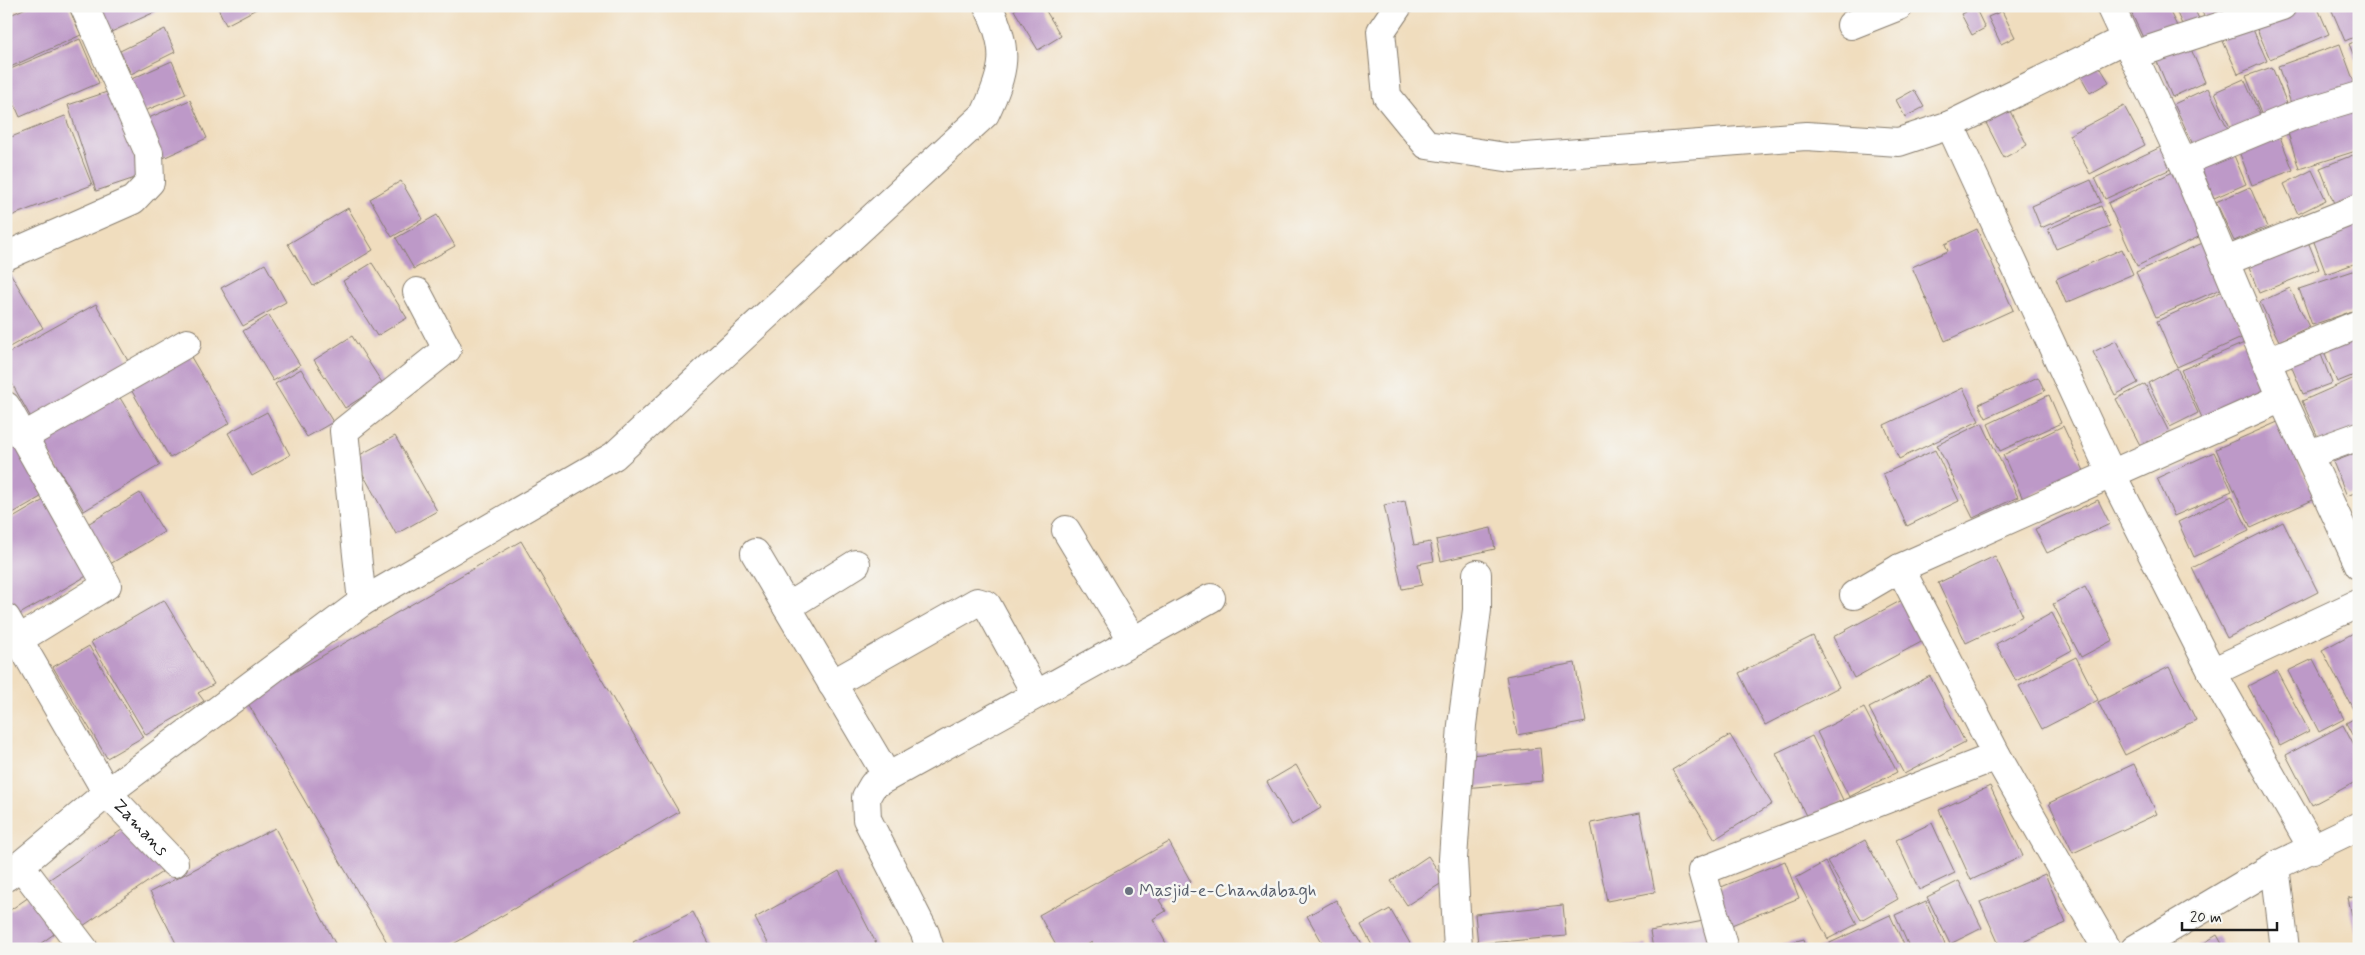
<svg xmlns="http://www.w3.org/2000/svg" width="2365" height="955" viewBox="0 0 2365 955" font-family="Mynerve,sans-serif">
<rect width="100%" height="100%" fill="#f6f6f2"/>
<filter id="ink" filterUnits="userSpaceOnUse"><feTurbulence type="fractalNoise" baseFrequency=".02" numOctaves="2"/><feDisplacementMap in="SourceGraphic" scale="10" xChannelSelector="R" yChannelSelector="G"/><feConvolveMatrix kernelMatrix="1 2 1 2 8 2 1 2 1" color-interpolation-filters="sRGB"/></filter>
<filter id="wash" filterUnits="userSpaceOnUse"><feTurbulence type="fractalNoise" baseFrequency=".0096" numOctaves="4" result="noise"/><feDisplacementMap in="SourceGraphic" scale="20" xChannelSelector="R" yChannelSelector="G"/><feGaussianBlur stdDeviation="1.12" result="paint"/><feColorMatrix in="noise" values="0 0 0 0 0 0 0 0 0 0 0 0 0 0 0 0 0 1.4 0 .05"/><feComposite in="paint" operator="in"/></filter>
<g filter="url(#wash)">
<rect width="100%" height="100%" fill="#f0ddbe"/>
<g id="blocks">
<!-- building -->
<g fill="#bd99c8">
<path d="M30,6H68L81,35L6,69V17Z"/>
<path d="M97,6H168L109,33Z"/>
<path d="M217,6H262L226,25Z"/>
<path d="M1021,6H1043L1061,36L1038,50L1014,10Z"/>
<path d="M2128,6H2167L2179,30L2147,46Z"/>
<path d="M2174,6H2193L2200,21L2184,29Z"/>
<path d="M2199,6H2243L2208,24Z"/>
<path d="M2305,6H2317L2329,34L2270,59L2256,27Z"/>
<path d="M2330,6H2356L2359,12V35L2345,41Z"/>
<path d="M1975,7L1985,28L1972,35L1961,14Z"/>
<path d="M2002,11L2015,37L2001,44L1988,17Z"/>
<path d="M2251,25L2267,61L2238,74L2222,39Z"/>
<path d="M165,29L175,52L131,74L120,51Z"/>
<path d="M80,39L99,83L20,117L6,85V71Z"/>
<path d="M2359,40V68L2349,44Z"/>
<path d="M2188,42L2205,82L2172,97L2155,57Z"/>
<path d="M2340,44L2357,90L2294,112L2278,66Z"/>
<path d="M172,61L186,94L142,112L129,80Z"/>
<path d="M2097,62L2109,82L2090,93L2078,71Z"/>
<path d="M2272,67L2290,111L2264,121L2246,76Z"/>
<path d="M2244,79L2264,124L2234,137L2215,92Z"/>
<path d="M2208,88L2232,137L2197,153L2174,104Z"/>
<path d="M113,90L141,176L96,191L68,105Z"/>
<path d="M1914,90L1924,107L1905,117L1896,100Z"/>
<path d="M2359,99V150L2299,169L2285,123Z"/>
<path d="M190,100L207,138L161,159L144,120Z"/>
<path d="M2124,106L2145,145L2090,174L2069,135Z"/>
<path d="M2008,107L2027,145L2004,158L1984,119Z"/>
<path d="M65,116L92,185L11,216L6,205V139Z"/>
<path d="M2277,129L2293,170L2252,185L2236,144Z"/>
<path d="M2163,146L2173,168L2105,199L2095,178Z"/>
<path d="M2230,146L2246,184L2214,198L2198,160Z"/>
<path d="M2353,155L2359,168V197L2335,206L2320,168Z"/>
<path d="M2177,170L2207,233L2137,266L2108,203Z"/>
<path d="M2312,170L2326,200L2298,214L2284,184Z"/>
<path d="M2091,180L2101,202L2041,228L2032,206Z"/>
<path d="M401,181L423,219L392,237L370,199Z"/>
<path d="M2250,187L2267,227L2234,241L2216,202Z"/>
<path d="M2101,206L2110,227L2056,249L2048,229Z"/>
<path d="M348,208L373,250L313,286L288,244Z"/>
<path d="M437,215L455,246L414,269L396,238Z"/>
<path d="M2359,216V262L2326,274L2311,234Z"/>
<path d="M1977,229L2013,310L1945,341L1912,267L1948,251L1945,244Z"/>
<path d="M2305,234L2319,269L2259,293L2245,258Z"/>
<path d="M2205,242L2225,287L2156,317L2136,272Z"/>
<path d="M2122,249L2133,274L2066,303L2056,279Z"/>
<path d="M372,263L407,318L377,336L343,281Z"/>
<path d="M265,264L286,302L243,326L221,288Z"/>
<path d="M2359,269V309L2312,325L2299,289Z"/>
<path d="M9,271L43,328L6,349V273Z"/>
<path d="M2290,288L2309,327L2279,341L2260,302Z"/>
<path d="M2225,290L2246,336L2177,367L2157,321Z"/>
<path d="M96,304L132,368L34,423L6,373V354Z"/>
<path d="M269,315L300,365L273,381L243,331Z"/>
<path d="M352,336L383,384L345,408L314,360Z"/>
<path d="M2353,336L2359,350V373L2337,382L2323,349Z"/>
<path d="M2116,341L2138,383L2115,395L2093,352Z"/>
<path d="M2249,341L2270,392L2203,420L2181,370Z"/>
<path d="M2317,344L2332,383L2303,394L2287,356Z"/>
<path d="M188,352L230,423L170,458L129,386Z"/>
<path d="M2177,368L2198,413L2170,427L2148,383Z"/>
<path d="M301,369L333,422L307,437L275,384Z"/>
<path d="M2359,376V428L2321,444L2302,401Z"/>
<path d="M2038,377L2045,391L1986,418L1979,404Z"/>
<path d="M2145,384L2169,432L2141,447L2116,399Z"/>
<path d="M1963,388L1979,421L1899,459L1884,425Z"/>
<path d="M116,391L160,465L84,511L40,438Z"/>
<path d="M2049,395L2061,423L2000,451L1988,424Z"/>
<path d="M267,412L290,455L252,476L228,433Z"/>
<path d="M2280,421L2315,499L2251,528L2216,449Z"/>
<path d="M1982,423L2018,497L1973,518L1937,445Z"/>
<path d="M2063,426L2084,471L2023,499L2003,455Z"/>
<path d="M395,436L437,511L396,534L354,458Z"/>
<path d="M15,438L46,494L6,517V443Z"/>
<path d="M1935,450L1959,501L1907,526L1883,474Z"/>
<path d="M2214,452L2232,491L2174,516L2157,478Z"/>
<path d="M2359,452V491L2347,496L2333,462Z"/>
<path d="M140,493L164,532L110,564L86,525Z"/>
<path d="M2232,496L2249,531L2194,557L2178,522Z"/>
<path d="M47,498L90,574L18,615L6,595V522Z"/>
<path d="M2098,500L2110,524L2047,553L2035,529Z"/>
<path d="M1405,501L1414,545L1430,542L1434,561L1418,564L1422,585L1402,589L1384,505Z"/>
<path d="M2283,522L2318,592L2227,638L2192,568Z"/>
<path d="M1491,528L1495,549L1441,561L1436,540Z"/>
<path d="M521,541L679,812L445,949H391L246,700Z"/>
<path d="M1995,556L2023,616L1966,643L1938,583Z"/>
<path d="M2085,587L2113,640L2081,657L2053,604Z"/>
<path d="M1904,599L1925,640L1854,678L1833,637Z"/>
<path d="M164,600L214,684L198,693L204,701L146,735L91,642Z"/>
<path d="M2052,613L2072,650L2016,681L1996,644Z"/>
<path d="M2359,630V709L2354,711L2322,650Z"/>
<path d="M1813,636L1839,687L1765,725L1739,673Z"/>
<path d="M89,646L143,737L107,758L53,667Z"/>
<path d="M2076,657L2098,700L2042,729L2019,686Z"/>
<path d="M2313,659L2344,719L2319,732L2288,671Z"/>
<path d="M1575,663L1586,722L1517,735L1506,676Z"/>
<path d="M2169,667L2196,720L2125,755L2098,702Z"/>
<path d="M2277,671L2309,731L2280,746L2248,686Z"/>
<path d="M1930,676L1965,742L1904,774L1869,708Z"/>
<path d="M1864,708L1897,772L1849,797L1817,732Z"/>
<path d="M2359,716V748L2346,723Z"/>
<path d="M2343,725L2359,755V780L2312,805L2286,755Z"/>
<path d="M1730,735L1772,804L1715,839L1672,770Z"/>
<path d="M1812,736L1843,800L1807,818L1776,753Z"/>
<path d="M1540,748L1543,781L1464,788L1461,756Z"/>
<path d="M2134,764L2157,814L2073,853L2049,803Z"/>
<path d="M1296,765L1321,808L1292,825L1267,782Z"/>
<path d="M1990,786L2023,856L1971,880L1939,810Z"/>
<path d="M1640,813L1655,892L1607,901L1591,823Z"/>
<path d="M1932,823L1955,873L1919,890L1896,840Z"/>
<path d="M129,825L162,872L80,928L47,881Z"/>
<path d="M275,828L338,949H179L150,892Z"/>
<path d="M1865,840L1898,899L1861,920L1827,861Z"/>
<path d="M1169,842L1191,882L1159,900L1166,911L1153,919L1169,949H1118L1115,944L1106,949H1096L1092,942L1080,949H1058L1039,915Z"/>
<path d="M1428,856L1445,881L1407,905L1391,881Z"/>
<path d="M1785,861L1799,898L1729,926L1714,890Z"/>
<path d="M1825,862L1857,924L1828,939L1796,878Z"/>
<path d="M839,871L879,949H771L755,918Z"/>
<path d="M2045,874L2066,923L2007,949H2001L1980,902Z"/>
<path d="M1959,881L1982,928L1950,944L1927,897Z"/>
<path d="M2359,896V941H2358L2348,898Z"/>
<path d="M29,897L54,934L33,949H6V913Z"/>
<path d="M1336,900L1365,949H1326L1307,916Z"/>
<path d="M1926,901L1947,949H1910L1895,915Z"/>
<path d="M1563,905L1566,936L1478,944L1475,914Z"/>
<path d="M1390,909L1411,945L1404,949H1374L1361,925Z"/>
<path d="M693,912L712,949H637L633,942Z"/>
<path d="M1890,915L1906,949H1817Z"/>
<path d="M1709,920L1714,949H1653L1650,931Z"/>
<path d="M2217,935L2225,949H2194Z"/>
<path d="M1804,939L1806,949H1782L1781,945Z"/>
<path d="M1647,945V949H1617V947Z"/>
</g>
</g>
</g>
<g filter="url(#ink)">
<use href="#blocks" fill-opacity="0" stroke="#867c6d" stroke-width="1"/>
<g fill="none" stroke-linecap="round" stroke-linejoin="round">
<!-- minor casing -->
<g stroke="#867c6d" stroke-width="30">
<g id="minor">
<path d="M1398,6L1381,31L1387,96L1427,145L1512,158L1806,136L1899,142L1950,125"/>
<path d="M2110,6L2183,162L2282,398L2359,565"/>
<path d="M1851,25L1899,6"/>
<path d="M2125,39L1950,125L2111,473L2212,672L2313,849"/>
<path d="M2133,55L2282,6"/>
<path d="M2183,162L2296,115L2359,96"/>
<path d="M6,256L133,200L150,182L149,153L84,6"/>
<path d="M2226,261L2359,208"/>
<path d="M2268,361L2359,324"/>
<path d="M6,406L107,585L18,640"/>
<path d="M23,437L187,343"/>
<path d="M2309,454L2359,436"/>
<path d="M1066,530L1133,641"/>
<path d="M755,553L887,776"/>
<path d="M1900,568L1997,756L2107,949"/>
<path d="M1854,595L1900,568L2282,398"/>
<path d="M362,602L344,431L447,349L417,292"/>
<path d="M787,607L856,564"/>
<path id="s1" d="M6,618L107,793L174,863"/>
<path d="M2212,672L2359,603"/>
<path d="M832,684L977,602L987,605L1036,694"/>
<path d="M20,865L84,949"/>
<path d="M2275,866L2285,949"/>
<path d="M6,877L107,793L362,602L614,456L985,114C1005,71 1010,50 988,6"/>
<path d="M930,949L925,933L867,819L866,797L873,785L1211,598"/>
<path d="M1458,949L1453,859L1462,725L1477,610V574"/>
<path d="M1724,949L1702,871L1997,756"/>
</g>
</g>
<!-- tertiary casing -->
<g stroke="#867c6d" stroke-width="30">
<path id="tertiary" d="M2135,949L2275,866L2359,826"/>
</g>
<!-- minor -->
<use href="#minor" stroke="#fff" stroke-width="28"/>
<!-- tertiary -->
<use href="#tertiary" stroke="#fff" stroke-width="28"/>
</g>
</g>
<!-- markers -->
<circle fill="#6b7280" stroke="#f6f6f2" stroke-width="2" cx="1129" cy="891" r="5"/>
<g text-anchor="middle" dominant-baseline="central" stroke-width="5" stroke-linejoin="round" paint-order="stroke">
<!-- street labels -->
<g font-size="18" fill="#1c1c1c" stroke="#f6f6f2">
<text stroke="none"><textPath href="#s1" startOffset="250">Zamans</textPath></text>
</g>
<!-- worship labels -->
<g font-size="18" fill="#5b616d" stroke="#f6f6f2" text-anchor="start">
<text x="1139" y="891">Masjid-e-Chandabagh</text>
</g>
</g>
<!-- margin -->
<rect width="2365" height="955" fill="none" stroke="#f6f6f2" stroke-width="25"/>
<!-- scale -->
<path d="M2182 922v8h95v-8" fill="none" stroke="#1c1c1c" stroke-width="2.5"/>
<text x="2190" y="922" font-size="15" fill="#1c1c1c" stroke="#f6f6f2" stroke-width="4" paint-order="stroke">20 m</text>
</svg>
